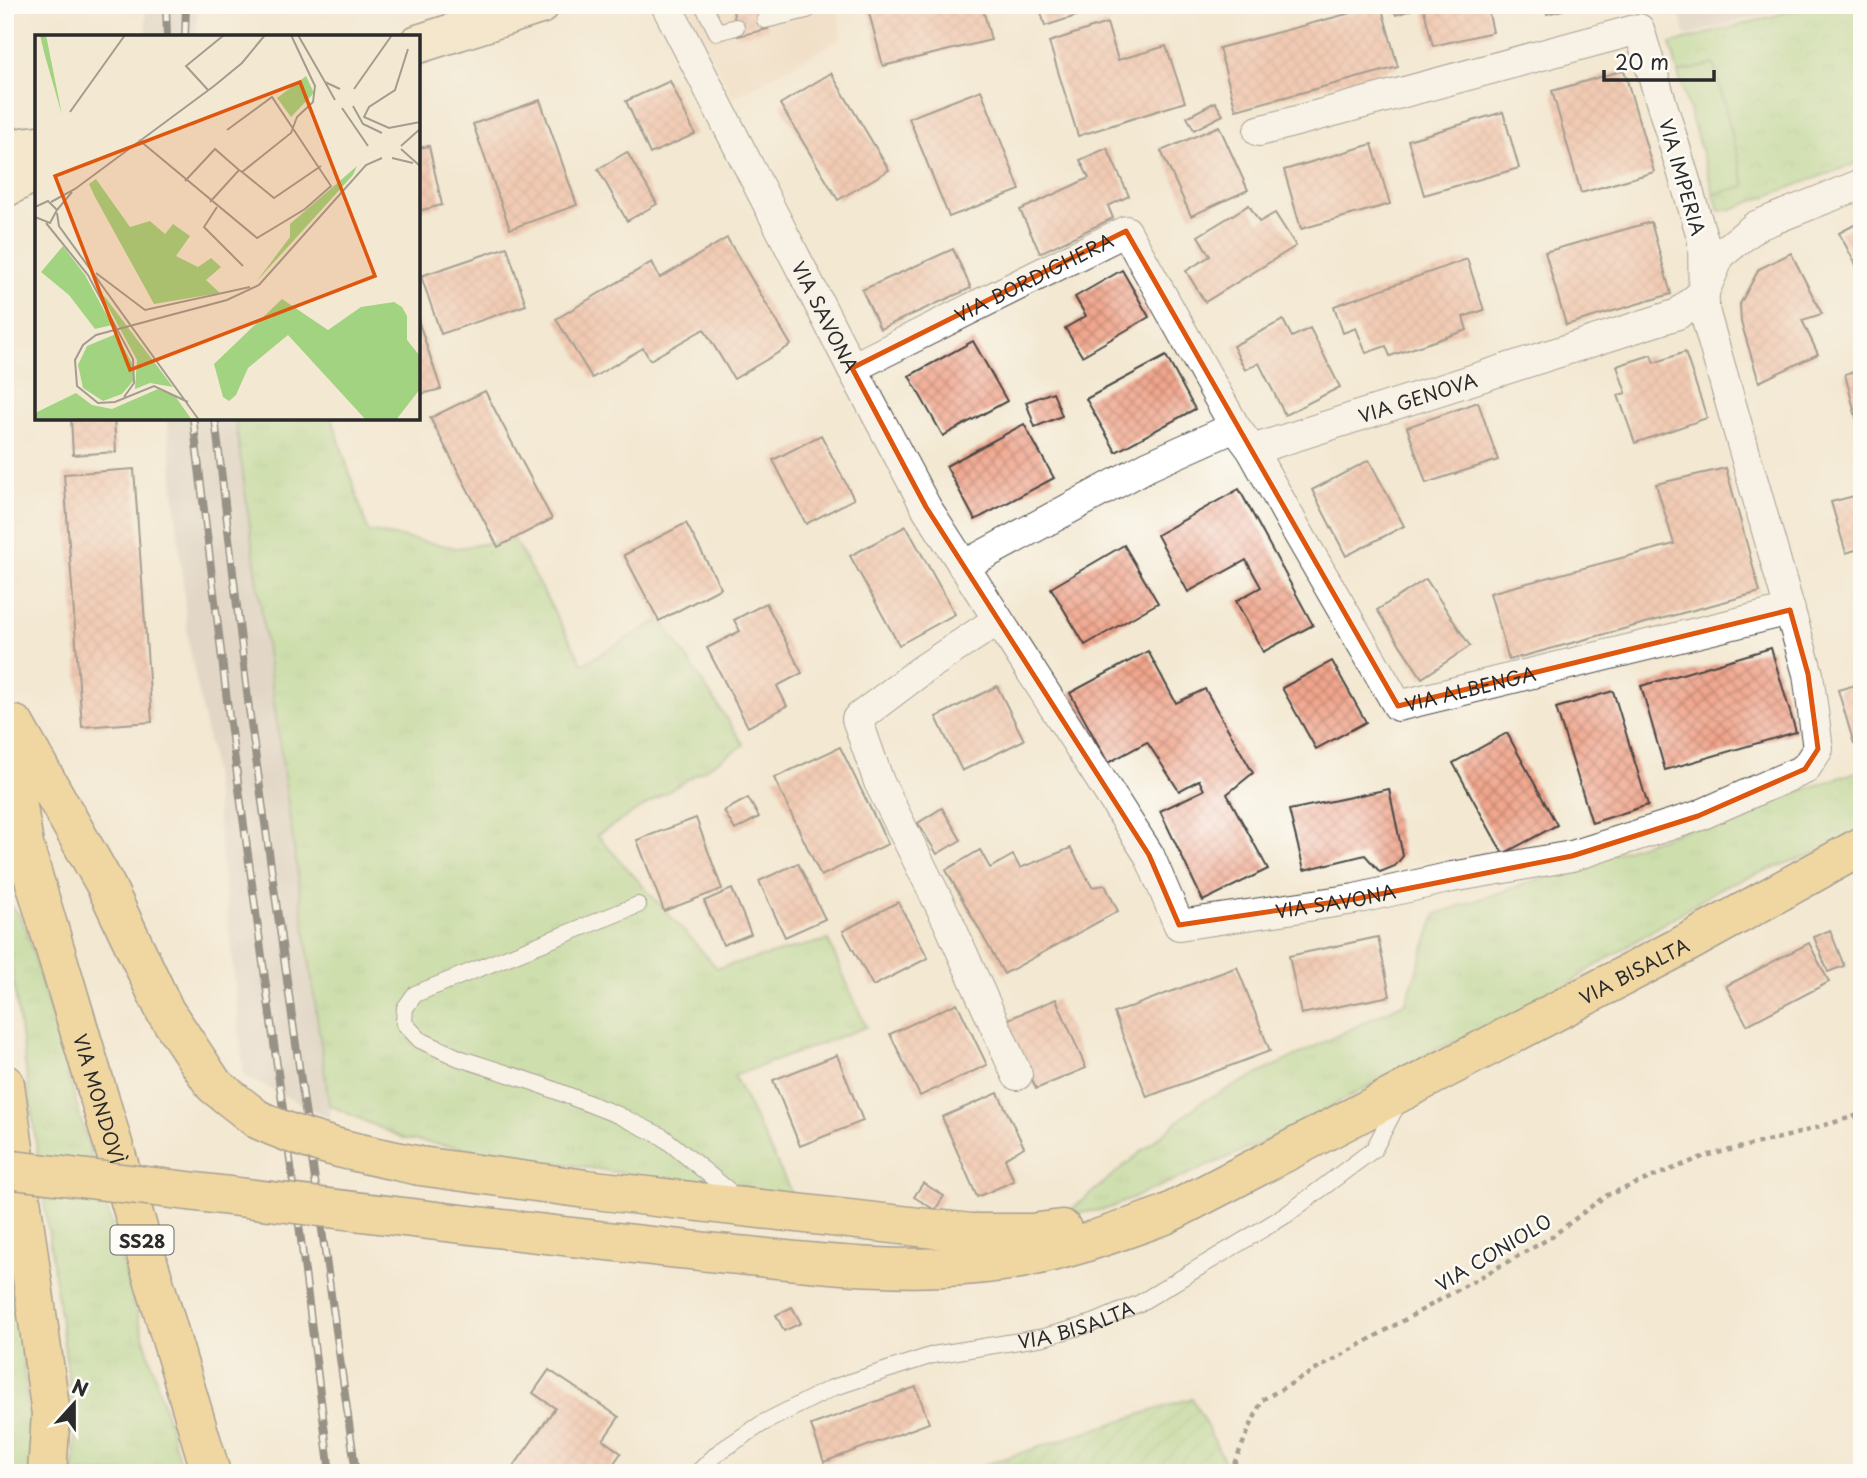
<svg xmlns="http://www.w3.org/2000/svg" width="1867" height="1478" viewBox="0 0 1867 1478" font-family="'Playpen Sans',sans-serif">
<defs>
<pattern id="grass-tufts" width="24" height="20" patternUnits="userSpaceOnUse" patternTransform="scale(1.75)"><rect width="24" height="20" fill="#a2d381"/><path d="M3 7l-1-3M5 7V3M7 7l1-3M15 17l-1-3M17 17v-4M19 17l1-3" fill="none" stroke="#8cb570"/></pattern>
<pattern id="park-crowns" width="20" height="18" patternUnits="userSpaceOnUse" patternTransform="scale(1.75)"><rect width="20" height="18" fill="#a2d381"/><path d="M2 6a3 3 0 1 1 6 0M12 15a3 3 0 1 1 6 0" fill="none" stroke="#8cb570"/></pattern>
<pattern id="garden-furrows" width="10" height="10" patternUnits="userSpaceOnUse" patternTransform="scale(1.75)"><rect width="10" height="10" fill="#a2d381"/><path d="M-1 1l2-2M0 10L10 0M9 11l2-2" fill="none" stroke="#8cb570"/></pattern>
<pattern id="building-cross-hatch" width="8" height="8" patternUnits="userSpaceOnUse" patternTransform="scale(1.75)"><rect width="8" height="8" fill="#f1a68d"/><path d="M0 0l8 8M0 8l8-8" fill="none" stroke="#c38773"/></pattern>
</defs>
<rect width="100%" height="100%" fill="#fdfcf7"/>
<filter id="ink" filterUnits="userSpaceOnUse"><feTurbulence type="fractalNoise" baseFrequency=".0143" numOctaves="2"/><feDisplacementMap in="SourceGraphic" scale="14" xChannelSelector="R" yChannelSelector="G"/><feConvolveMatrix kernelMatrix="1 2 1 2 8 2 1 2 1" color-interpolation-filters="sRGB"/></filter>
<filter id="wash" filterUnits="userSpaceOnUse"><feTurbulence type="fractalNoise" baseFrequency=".00686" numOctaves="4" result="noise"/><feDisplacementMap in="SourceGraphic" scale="28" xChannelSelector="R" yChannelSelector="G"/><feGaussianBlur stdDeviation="1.57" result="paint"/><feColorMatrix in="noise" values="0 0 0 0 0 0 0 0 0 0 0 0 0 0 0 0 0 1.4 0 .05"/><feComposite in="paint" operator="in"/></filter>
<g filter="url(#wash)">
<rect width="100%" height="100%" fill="#f3e8d1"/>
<!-- built -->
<path fill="#f0d6bc" d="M685,5H838L841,39L733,98Z"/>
<!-- industrial -->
<g fill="#cec2b9">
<path d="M145,5H197V37H147Z"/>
<path d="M1677,5H1796L1686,36Z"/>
<path d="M167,418H235L331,1119L244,1076L211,754L188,640Z"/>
</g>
<!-- grass -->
<g fill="url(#grass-tufts)" stroke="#667f56" stroke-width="2">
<path d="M235,418H332L368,531L457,548L514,539L583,664L661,619L744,745L597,835L717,968L828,940L866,1027L734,1076L795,1200L405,1139L329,1105Z"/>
<path d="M1862,770V829L1837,845L1724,886L1586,972L1523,1019L1439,1048L1275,1137L1107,1209L1065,1215L1201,1102L1406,1002L1436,914Z"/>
<path d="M6,903L18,913L26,929L183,1473H73L76,1431L6,927Z"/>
<path d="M5,1215L14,1257L32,1455L29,1473H5Z"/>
</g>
<!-- park -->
<path fill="url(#park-crowns)" stroke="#667f56" stroke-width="2" d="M1814,5H1862V161L1732,209L1719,211L1670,44Z"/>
<!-- garden -->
<path fill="url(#garden-furrows)" stroke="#667f56" stroke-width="2" d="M1192,1398L1231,1473H965L977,1467Z"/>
<!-- pitch -->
<path fill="#a2d381" stroke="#667f56" stroke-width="2" d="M1714,64L1745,186L1714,194L1678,73Z"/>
<g id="blocks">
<!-- building -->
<g fill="url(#building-cross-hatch)">
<path d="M755,5H762L768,29L738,36L733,11Z"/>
<path d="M867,5H982L991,40L883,66Z"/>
<path d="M1039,5H1107V6L1045,26Z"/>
<path d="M1381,5L1398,67L1236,110L1219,48Z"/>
<path d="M1393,5H1487L1493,32L1433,46L1423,6L1396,15Z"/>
<path d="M1545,5H1578V6L1547,14Z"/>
<path d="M1107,23L1118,60L1166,46L1185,102L1078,136L1049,42Z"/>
<path d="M1624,70L1654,172L1581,193L1552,91Z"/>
<path d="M831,73L889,170L838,200L780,104Z"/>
<path d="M670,81L695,134L650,154L626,101Z"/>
<path d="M981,90L1020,190L949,217L909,118Z"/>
<path d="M540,100L577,205L510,229L473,124Z"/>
<path d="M1215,102L1223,115L1194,130L1187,117Z"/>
<path d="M1503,112L1519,168L1424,195L1408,140Z"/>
<path d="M1219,126L1248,190L1191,216L1161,151Z"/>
<path d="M1372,144L1390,204L1301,229L1284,170Z"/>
<path d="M429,146L442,205L418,211V148Z"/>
<path d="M1107,148L1129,196L1108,206L1113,218L1040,253L1020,210L1089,178L1080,160Z"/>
<path d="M627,152L657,204L627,221L598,169Z"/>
<path d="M1249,205L1259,222L1275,213L1296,246L1205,302L1186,271L1210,256L1198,236Z"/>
<path d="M1862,221V276L1839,233Z"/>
<path d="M1651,222L1671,294L1566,325L1545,252Z"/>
<path d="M727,238L791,345L734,379L704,329L650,360L643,348L592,378L556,319L652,262L660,278Z"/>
<path d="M507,247L526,305L441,334L421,276Z"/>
<path d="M953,249L971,288L880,329L862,290Z"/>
<path d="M1791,253L1822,314L1802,320L1818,354L1759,382L1741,322L1740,304L1759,269Z"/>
<path d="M1467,259L1484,310L1463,317L1467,330L1390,356L1386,346L1366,353L1356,328L1343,333L1334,306Z"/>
<path d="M1122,270L1149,317L1082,356L1065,328L1086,316L1075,297Z"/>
<path d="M418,320L441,389L418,395Z"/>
<path d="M1283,320L1292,337L1310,328L1340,387L1285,415L1259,363L1245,370L1233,346Z"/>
<path d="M973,341L1007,401L943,436L909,376Z"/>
<path d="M1685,352L1707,418L1635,443L1618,395L1626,393L1617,366L1651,355L1654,363Z"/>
<path d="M1166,356L1195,409L1116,452L1086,399Z"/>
<path d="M1862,370V436L1861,437L1845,374Z"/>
<path d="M485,391L552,519L498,547L430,418Z"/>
<path d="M1053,392L1062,416L1035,427L1026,402Z"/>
<path d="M1478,402L1498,460L1426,483L1407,427Z"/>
<path d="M71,418H114L116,452L73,455Z"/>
<path d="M1024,424L1054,478L975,520L946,466Z"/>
<path d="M821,435L854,499L806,524L773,460Z"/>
<path d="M1369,460L1404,526L1346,556L1312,490Z"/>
<path d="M1726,468L1760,592L1509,660L1490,593L1674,544L1656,484Z"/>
<path d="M134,469L152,722L82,727L64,474Z"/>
<path d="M1239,489L1313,625L1263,652L1236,601L1261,587L1246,560L1188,592L1157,535Z"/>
<path d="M1862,494V548L1846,553L1831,502Z"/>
<path d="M686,523L721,588L659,621L624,555Z"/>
<path d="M906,526L955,614L899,645L850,556Z"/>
<path d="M1124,545L1158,603L1085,645L1051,588Z"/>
<path d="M1426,579L1470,646L1422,678L1377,610Z"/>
<path d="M766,603L802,673L777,686L787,706L748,727L707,648L740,631L734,620Z"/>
<path d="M1771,648L1796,732L1665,770L1641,686Z"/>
<path d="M1148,651L1176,703L1205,689L1253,773L1227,794L1268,869L1203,901L1160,811L1204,790L1199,780L1179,791L1147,742L1108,763L1070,693Z"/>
<path d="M1332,661L1366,722L1316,749L1282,688Z"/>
<path d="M1862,683V741L1854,744L1838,690Z"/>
<path d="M997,686L1024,740L962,771L936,717Z"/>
<path d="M1613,691L1648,805L1592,823L1556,708Z"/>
<path d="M1507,733L1557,825L1503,854L1453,763Z"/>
<path d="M840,747L888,844L821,876L774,778Z"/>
<path d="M1389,789L1403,856L1395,866L1380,872L1365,855L1304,870L1289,810Z"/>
<path d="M748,798L759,817L735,830L724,811Z"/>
<path d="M942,808L961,840L937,854L918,823Z"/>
<path d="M696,818L722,889L664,911L637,840Z"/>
<path d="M1071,848L1092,887L1105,885L1118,911L1004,974L946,870L980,850L990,868L1013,855L1020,868Z"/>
<path d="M798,863L825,919L785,937L759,881Z"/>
<path d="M732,889L751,934L723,945L704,901Z"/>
<path d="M898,902L928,958L873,986L843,931Z"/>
<path d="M1830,930L1844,966L1828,972L1814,937Z"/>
<path d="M1378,937L1390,996L1301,1014L1289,956Z"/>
<path d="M1809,943L1829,982L1747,1025L1726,986Z"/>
<path d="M1237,967L1270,1051L1147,1097L1114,1013Z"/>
<path d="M1056,999L1086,1068L1036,1089L1006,1020Z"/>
<path d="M957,1003L987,1065L920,1096L890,1034Z"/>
<path d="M837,1055L863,1121L800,1146L773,1080Z"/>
<path d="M998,1093L1024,1147L1005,1159L1014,1181L977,1197L942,1117Z"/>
<path d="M923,1183L944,1196L935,1210L914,1197Z"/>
<path d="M792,1307L801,1323L784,1331L776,1315Z"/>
<path d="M549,1370L619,1417L603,1440L621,1453L607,1473H518L512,1469L555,1408L533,1393Z"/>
<path d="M916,1387L929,1423L824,1462L811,1425Z"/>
</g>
</g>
</g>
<g filter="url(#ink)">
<use href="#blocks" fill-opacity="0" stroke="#494744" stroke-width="2"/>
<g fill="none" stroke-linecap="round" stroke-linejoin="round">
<!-- lane casing -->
<g stroke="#494744" stroke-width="18">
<g id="lane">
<path d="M703,5L717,32L736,27"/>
<path d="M765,20L807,10L808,5"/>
<path d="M638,905L415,994L405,1008L404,1023L420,1040L459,1058L536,1083L618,1115L663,1137L728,1190L736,1202"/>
<path id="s1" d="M697,1473L719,1452L763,1423L832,1388L933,1355L1044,1337L1093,1323L1140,1303L1286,1215L1374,1149L1398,1103"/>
</g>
</g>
<!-- street casing -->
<g stroke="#494744" stroke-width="32">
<g id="street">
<path id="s2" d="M666,5L852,368L926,507L1149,855L1179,925L1355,899L1452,877L1572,856L1698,816L1805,769L1818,749L1808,674L1704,310L1703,240L1639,29L1259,131"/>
<path id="s3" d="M852,368L1126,231L1235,427"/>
<path id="s4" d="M1252,450L1294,526L1398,706L1790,610"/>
<path id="s5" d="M963,566L1148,466L1235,427L1252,450L1678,314L1704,292L1720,255L1756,226L1862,184"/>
<path d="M998,620L922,670L857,719L879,782L948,921L1017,1075"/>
</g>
</g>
<!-- secondary casing -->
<g stroke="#494744" stroke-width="41">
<g id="secondary">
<path d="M418,44L540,5"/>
<path d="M5,149L37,145"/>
<path d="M5,188L37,171"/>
</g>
</g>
<!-- primary casing -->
<g stroke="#494744" stroke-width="41">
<g id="primary">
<path id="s6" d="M5,723L24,845L211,1473"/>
<path d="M15,725L106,886L165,1011L214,1085L257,1119"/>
<path d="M5,1084L51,1414L47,1473"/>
<path d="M420,1166L586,1189L971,1233H1031L1062,1229"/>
<path id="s7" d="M495,1228C580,1238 664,1248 749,1256C833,1265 918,1274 1002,1262C1059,1254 1112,1234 1165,1215L1687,943L1862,846"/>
</g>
</g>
<!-- path -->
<path stroke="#494744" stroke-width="4.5" stroke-dasharray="5 5" stroke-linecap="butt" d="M1230,1473L1262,1400L1550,1238L1605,1196L1705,1156L1792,1135L1862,1114"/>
<!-- lane -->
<use href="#lane" stroke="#fff" stroke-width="16"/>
<!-- street -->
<use href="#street" stroke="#fff" stroke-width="30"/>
<!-- secondary -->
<use href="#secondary" stroke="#f8e7c3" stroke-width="38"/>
<!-- primary -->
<use href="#primary" stroke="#eec469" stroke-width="38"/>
<!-- rail casing -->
<g stroke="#2b2b2b" stroke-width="8">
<g id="rail">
<path d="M166,5L167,37"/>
<path d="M185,37L186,5"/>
<path d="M193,418L228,709L301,1240L330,1473"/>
<path d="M215,418L249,709L356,1473"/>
</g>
</g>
<!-- rail -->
<use href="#rail" stroke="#fdfcf7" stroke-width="5" stroke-dasharray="16" stroke-linecap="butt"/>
<!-- primary-bridge casing -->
<g stroke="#494744" stroke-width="41" stroke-linecap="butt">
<g id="primary-bridge">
<path d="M257,1119C308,1144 364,1154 420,1166"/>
<path d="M5,1169L495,1228"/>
</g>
</g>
<!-- primary-bridge -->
<use href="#primary-bridge" stroke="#eec469" stroke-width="38"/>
</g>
</g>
<!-- marked area -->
<path d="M0 0H1867V1478H0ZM1126,231L1398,706L1790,610L1808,674L1818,749L1805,769L1698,816L1572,856L1355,899L1179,925L1149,855L926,507L852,368Z" fill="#f3e8d1" fill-opacity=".55" fill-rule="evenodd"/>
<path fill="none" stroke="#df570e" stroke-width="5" stroke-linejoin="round" d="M1126,231L1398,706L1790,610L1808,674L1818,749L1805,769L1698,816L1572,856L1355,899L1179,925L1149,855L926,507L852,368Z"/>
<g text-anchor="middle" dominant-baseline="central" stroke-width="5" stroke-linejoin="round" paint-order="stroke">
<!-- shield labels -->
<rect fill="#fdfcf7" stroke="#6a6a68" stroke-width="2" x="110.5" y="1225.5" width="63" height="29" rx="5"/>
<g font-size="18" font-weight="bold" fill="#2b2b2b">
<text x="142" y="1240">SS28</text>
</g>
<!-- street labels -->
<g font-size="19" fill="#2b2b2b" stroke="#fdfcf7">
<text transform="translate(1683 177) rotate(74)">VIA IMPERIA</text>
<text stroke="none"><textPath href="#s3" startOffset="203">VIA BORDIGHERA</textPath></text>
<text stroke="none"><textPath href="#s2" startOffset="350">VIA SAVONA</textPath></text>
<text stroke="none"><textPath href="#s5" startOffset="508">VIA GENOVA</textPath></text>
<text stroke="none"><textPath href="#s4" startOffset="369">VIA ALBENGA</textPath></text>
<text stroke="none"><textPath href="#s2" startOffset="1213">VIA SAVONA</textPath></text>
<text stroke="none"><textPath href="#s7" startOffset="1208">VIA BISALTA</textPath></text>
<text stroke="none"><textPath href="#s6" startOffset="388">VIA MONDOVÌ</textPath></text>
<text transform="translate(1493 1252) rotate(-31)">VIA CONIOLO</text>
<text stroke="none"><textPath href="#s1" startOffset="413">VIA BISALTA</textPath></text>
</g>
</g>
<!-- overview -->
<g transform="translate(35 35)">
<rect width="385" height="385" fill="#f3e8d1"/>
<path d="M5,0H11L27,80L10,21ZM322,131L318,140L221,247L255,202V189ZM61,144L95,192L115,186L130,199L138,189L155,201L141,221L163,232L176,223L186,232L171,245L185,258L119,269L60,162L54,149ZM28,211L50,240L77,290L60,294L34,260L6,237ZM66,259L70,262L138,352L115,348L100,354L102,325ZM81,299L98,330V346L87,359L68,366L48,353L43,330L52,311ZM123,354L140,361L157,385H0V378L41,358L57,370L77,374Z" fill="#a2d381"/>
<path d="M271,41L279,58L256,82L242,63Z" fill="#a2d381"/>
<path d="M247,264L293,295L326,272L359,267L367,272L372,281V305L385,321V354L361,385H331L253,300L213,333L201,360L194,366L188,362L179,329Z" fill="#a2d381"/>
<path fill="none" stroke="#a39c8f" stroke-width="2" d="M263,0L290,47M373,14L360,55L334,72L329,82L354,93L385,87M319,54L357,0M173,55L151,31L189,0M300,65L290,47L305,54M318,71L328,89L347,98M307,73L333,111M35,77L90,0M104,105L222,203L270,174L296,151L237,62L192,95M366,111L385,94M366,114L385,131M357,123L378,128M207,137L239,163L286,131M150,146L180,114L204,135M16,167L40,154L179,51L207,28L230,0M175,167L204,135L207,137L256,98L262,82L278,67L280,51L256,0M0,172L13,166L22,175L15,188L0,182M182,172L169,192L208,231M22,175L37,157M22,178L24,191L164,385M11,188L53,240L98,324L99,348L89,362M61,238L110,275L215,252M153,367L119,351L80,367L63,368L42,351L40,325L48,310L61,300L192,265L224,250L331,130L347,123"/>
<path fill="#df570e" fill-opacity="0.15" stroke="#df570e" stroke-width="3.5" d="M265,47L340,241L95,335L20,141Z"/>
<rect width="385" height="385" fill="none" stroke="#2b2b2b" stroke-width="3.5"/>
</g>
<!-- margin -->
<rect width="1867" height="1478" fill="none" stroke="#fdfcf7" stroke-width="28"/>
<!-- north arrow -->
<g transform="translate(74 1404) rotate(21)" stroke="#fdfcf7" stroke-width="5" paint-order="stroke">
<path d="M0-5L12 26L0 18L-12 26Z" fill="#2b2b2b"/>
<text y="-10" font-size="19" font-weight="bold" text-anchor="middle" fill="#2b2b2b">N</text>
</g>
<!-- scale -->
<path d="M1604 70v10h110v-10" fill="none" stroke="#2b2b2b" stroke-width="3.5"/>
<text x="1615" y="70" font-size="21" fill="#2b2b2b" stroke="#fdfcf7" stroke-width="5" paint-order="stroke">20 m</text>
</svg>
